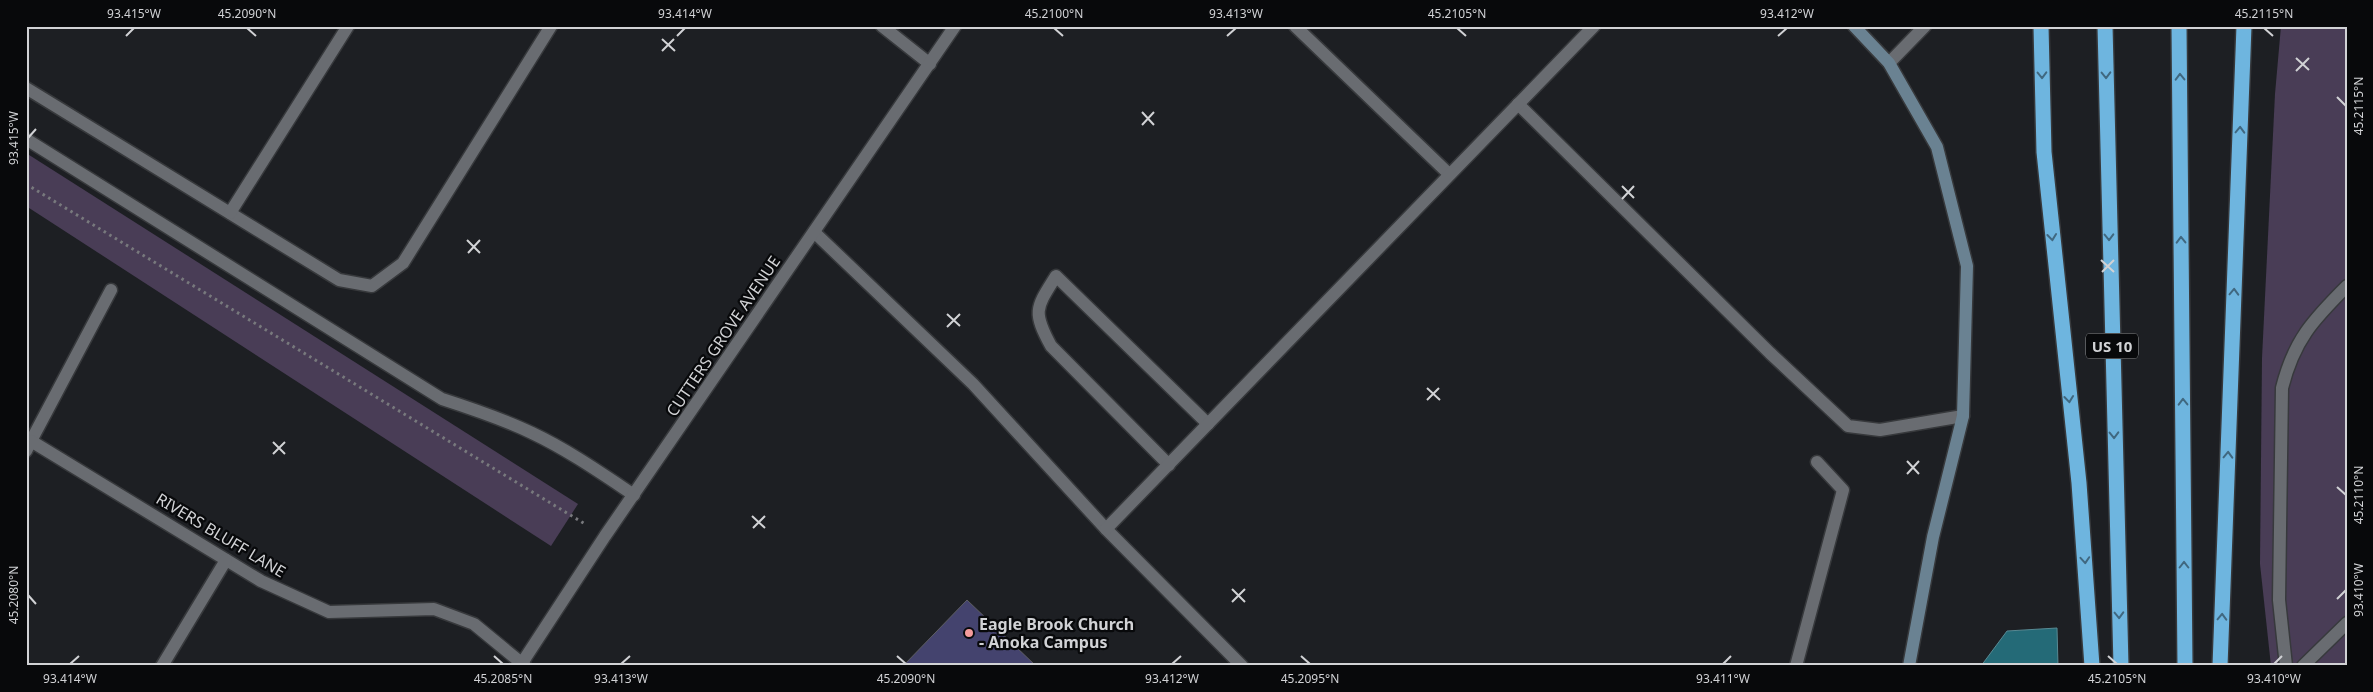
<svg xmlns="http://www.w3.org/2000/svg" width="2373" height="692" viewBox="0 0 2373 692" font-family="'Noto Sans',sans-serif">
<rect width="100%" height="100%" fill="#1d1f23"/>
<!-- green -->
<g fill="#493d56">
<path d="M2281,26H2347V666H2271L2260,564L2262,358L2275,94Z"/>
<path d="M26,153L578,504L551,546L26,206Z"/>
</g>
<!-- water -->
<path fill="#246a77" stroke="#588993" d="M2057,628L2058,666H1981L2007,631Z"/>
<!-- building -->
<path fill="#44436e" stroke="#5e5e63" d="M967,600L1036,666H903Z"/>
<g fill="none" stroke-linecap="round" stroke-linejoin="round">
<!-- lane casing -->
<g stroke="#37393c" stroke-width="15">
<g id="lane">
<path d="M882,26L930,64"/>
<path d="M1295,26L1449,174"/>
<path d="M1889,63L1925,26"/>
<path d="M26,88L339,280L372,286L403,263L551,26"/>
<path d="M1518,104L1770,353L1848,426L1880,430L1963,416"/>
<path d="M230,213L348,26"/>
<path d="M814,232L973,384L1106,529L1242,666"/>
<path d="M31,441L111,290"/>
<path d="M1169,465L1051,346C1032,311 1036,308 1056,276L1208,424"/>
<path d="M1106,529L1594,26"/>
<path d="M1796,666L1843,490L1817,462"/>
<path d="M2286,666L2279,600L2282,388C2294,340 2313,320 2347,286"/>
<path d="M2303,666L2347,623"/>
</g>
</g>
<!-- street casing -->
<g stroke="#37393c" stroke-width="15">
<g id="street">
<path d="M26,139L442,399C473,409 503,419 532,433C568,450 601,473 634,495"/>
<path d="M26,451L31,441L261,581L329,612L434,609L474,624L525,666"/>
<path d="M162,666L226,560"/>
<path d="M520,666L605,536L955,26"/>
</g>
</g>
<!-- secondary casing -->
<g stroke="#37393c" stroke-width="15">
<path id="secondary" d="M1854,26L1889,63L1937,147L1967,266L1963,416L1933,537L1909,666"/>
</g>
<!-- highway casing -->
<g stroke="#37393c" stroke-width="18">
<g id="highway">
<path d="M2041,26L2044,152L2079,483L2092,666"/>
<path d="M2105,26L2121,666"/>
<path d="M2179,26L2185,666"/>
<path d="M2220,666L2244,26"/>
</g>
</g>
<!-- path -->
<path stroke="#78797d" stroke-width="3" stroke-dasharray="2.5 4" stroke-linecap="butt" d="M26,184L585,524"/>
<!-- lane -->
<use href="#lane" stroke="#696c71" stroke-width="12"/>
<!-- street -->
<use href="#street" stroke="#696c71" stroke-width="12"/>
<!-- secondary -->
<use href="#secondary" stroke="#6a8292" stroke-width="12"/>
<!-- highway -->
<use href="#highway" stroke="#6eb5df" stroke-width="15"/>
</g>
<!-- one-way arrows -->
<defs><path id="oneway-chevron" d="M-2-3.5L2.5 0L-2 3.5" fill="none" stroke-width="1.6" stroke-linecap="round" stroke-linejoin="round" transform="scale(1.25)"/></defs>
<g stroke="#406880">
<use href="#oneway-chevron" transform="translate(2042 75) rotate(89)"/>
<use href="#oneway-chevron" transform="translate(2106 75) rotate(89)"/>
<use href="#oneway-chevron" transform="translate(2180 77) rotate(-91)"/>
<use href="#oneway-chevron" transform="translate(2240 130) rotate(-88)"/>
<use href="#oneway-chevron" transform="translate(2052 237) rotate(84)"/>
<use href="#oneway-chevron" transform="translate(2109 237) rotate(89)"/>
<use href="#oneway-chevron" transform="translate(2181 240) rotate(-91)"/>
<use href="#oneway-chevron" transform="translate(2234 292) rotate(-88)"/>
<use href="#oneway-chevron" transform="translate(2069 399) rotate(84)"/>
<use href="#oneway-chevron" transform="translate(2183 402) rotate(-91)"/>
<use href="#oneway-chevron" transform="translate(2114 435) rotate(89)"/>
<use href="#oneway-chevron" transform="translate(2228 455) rotate(-88)"/>
<use href="#oneway-chevron" transform="translate(2085 560) rotate(86)"/>
<use href="#oneway-chevron" transform="translate(2184 565) rotate(-90)"/>
<use href="#oneway-chevron" transform="translate(2119 615) rotate(88)"/>
<use href="#oneway-chevron" transform="translate(2222 617) rotate(-88)"/>
</g>
<!-- ticks -->
<path fill="none" stroke="#d1d2d5" stroke-width="2" d="M247,28L256,36M1054,28L1063,36M1457,28L1466,36M2264,28L2273,36M126,36L134,28M677,36L685,28M1227,36L1236,28M1778,36L1787,28M662,39L675,51M662,51L674,39M2296,58L2309,70M2296,71L2309,58M2337,97L2346,106M1142,112L1154,125M1142,125L1154,112M28,138L36,129M1622,186L1634,198M1622,199L1634,186M467,240L480,253M468,253L480,240M2101,260L2114,272M2102,272L2114,260M947,314L960,326M947,327L960,314M1427,388L1440,400M1427,400L1439,388M273,442L285,454M273,454L285,442M1907,461L1919,474M1907,474L1919,461M2337,487L2346,495M752,516L765,528M753,528L765,516M1232,589L1245,602M28,595L36,604M2337,599L2346,590M1232,602L1245,589M494,656L503,664M897,656L906,664M1301,656L1310,664M2108,656L2117,664M70,664L79,656M621,664L630,656M1172,664L1181,656M1723,664L1731,656M2274,664L2282,656"/>
<!-- markers -->
<circle fill="#f59b9c" stroke="#08090b" stroke-width="2" cx="969" cy="633" r="5"/>
<g text-anchor="middle" dominant-baseline="central" stroke-width="4.5" stroke-linejoin="round" paint-order="stroke">
<!-- shield labels -->
<rect fill="#08090b" stroke="#959698" stroke-width="1" x="2086" y="333.5" width="52" height="25" rx="4"/>
<g font-size="15" font-weight="bold" fill="#d1d2d5">
<text x="2112" y="346">US 10</text>
</g>
<!-- street labels -->
<g font-size="16" fill="#d1d2d5" stroke="#08090b">
<text transform="translate(723 336) rotate(-56)">CUTTERS GROVE AVENUE</text>
<text transform="translate(221 535) rotate(31)">RIVERS BLUFF LANE</text>
</g>
<!-- poi labels -->
<g font-size="16" font-weight="bold" fill="#d1d2d5" stroke="#08090b" text-anchor="start">
<text x="979" y="624">Eagle Brook Church<tspan x="979" dy="18">- Anoka Campus</tspan></text>
</g>
</g>
<!-- border -->
<rect width="2373" height="692" fill="none" stroke="#08090b" stroke-width="55"/>
<rect x="28" y="28" width="2318" height="636" fill="none" stroke="#d1d2d5" stroke-width="2"/>
<g font-size="12" text-anchor="middle" fill="#d1d2d5">
<text x="134" y="18">93.415°W</text>
<text x="247" y="18">45.2090°N</text>
<text x="685" y="18">93.414°W</text>
<text x="1054" y="18">45.2100°N</text>
<text x="1236" y="18">93.413°W</text>
<text x="1457" y="18">45.2105°N</text>
<text x="1787" y="18">93.412°W</text>
<text x="2264" y="18">45.2115°N</text>
<text transform="translate(2359 106) rotate(-90)" y="4">45.2115°N</text>
<text transform="translate(14 138) rotate(-90)" y="4">93.415°W</text>
<text transform="translate(2359 495) rotate(-90)" y="4">45.2110°N</text>
<text transform="translate(2359 590) rotate(-90)" y="4">93.410°W</text>
<text transform="translate(14 595) rotate(-90)" y="4">45.2080°N</text>
<text x="70" y="683">93.414°W</text>
<text x="503" y="683">45.2085°N</text>
<text x="621" y="683">93.413°W</text>
<text x="906" y="683">45.2090°N</text>
<text x="1172" y="683">93.412°W</text>
<text x="1310" y="683">45.2095°N</text>
<text x="1723" y="683">93.411°W</text>
<text x="2117" y="683">45.2105°N</text>
<text x="2274" y="683">93.410°W</text>
</g>
</svg>
